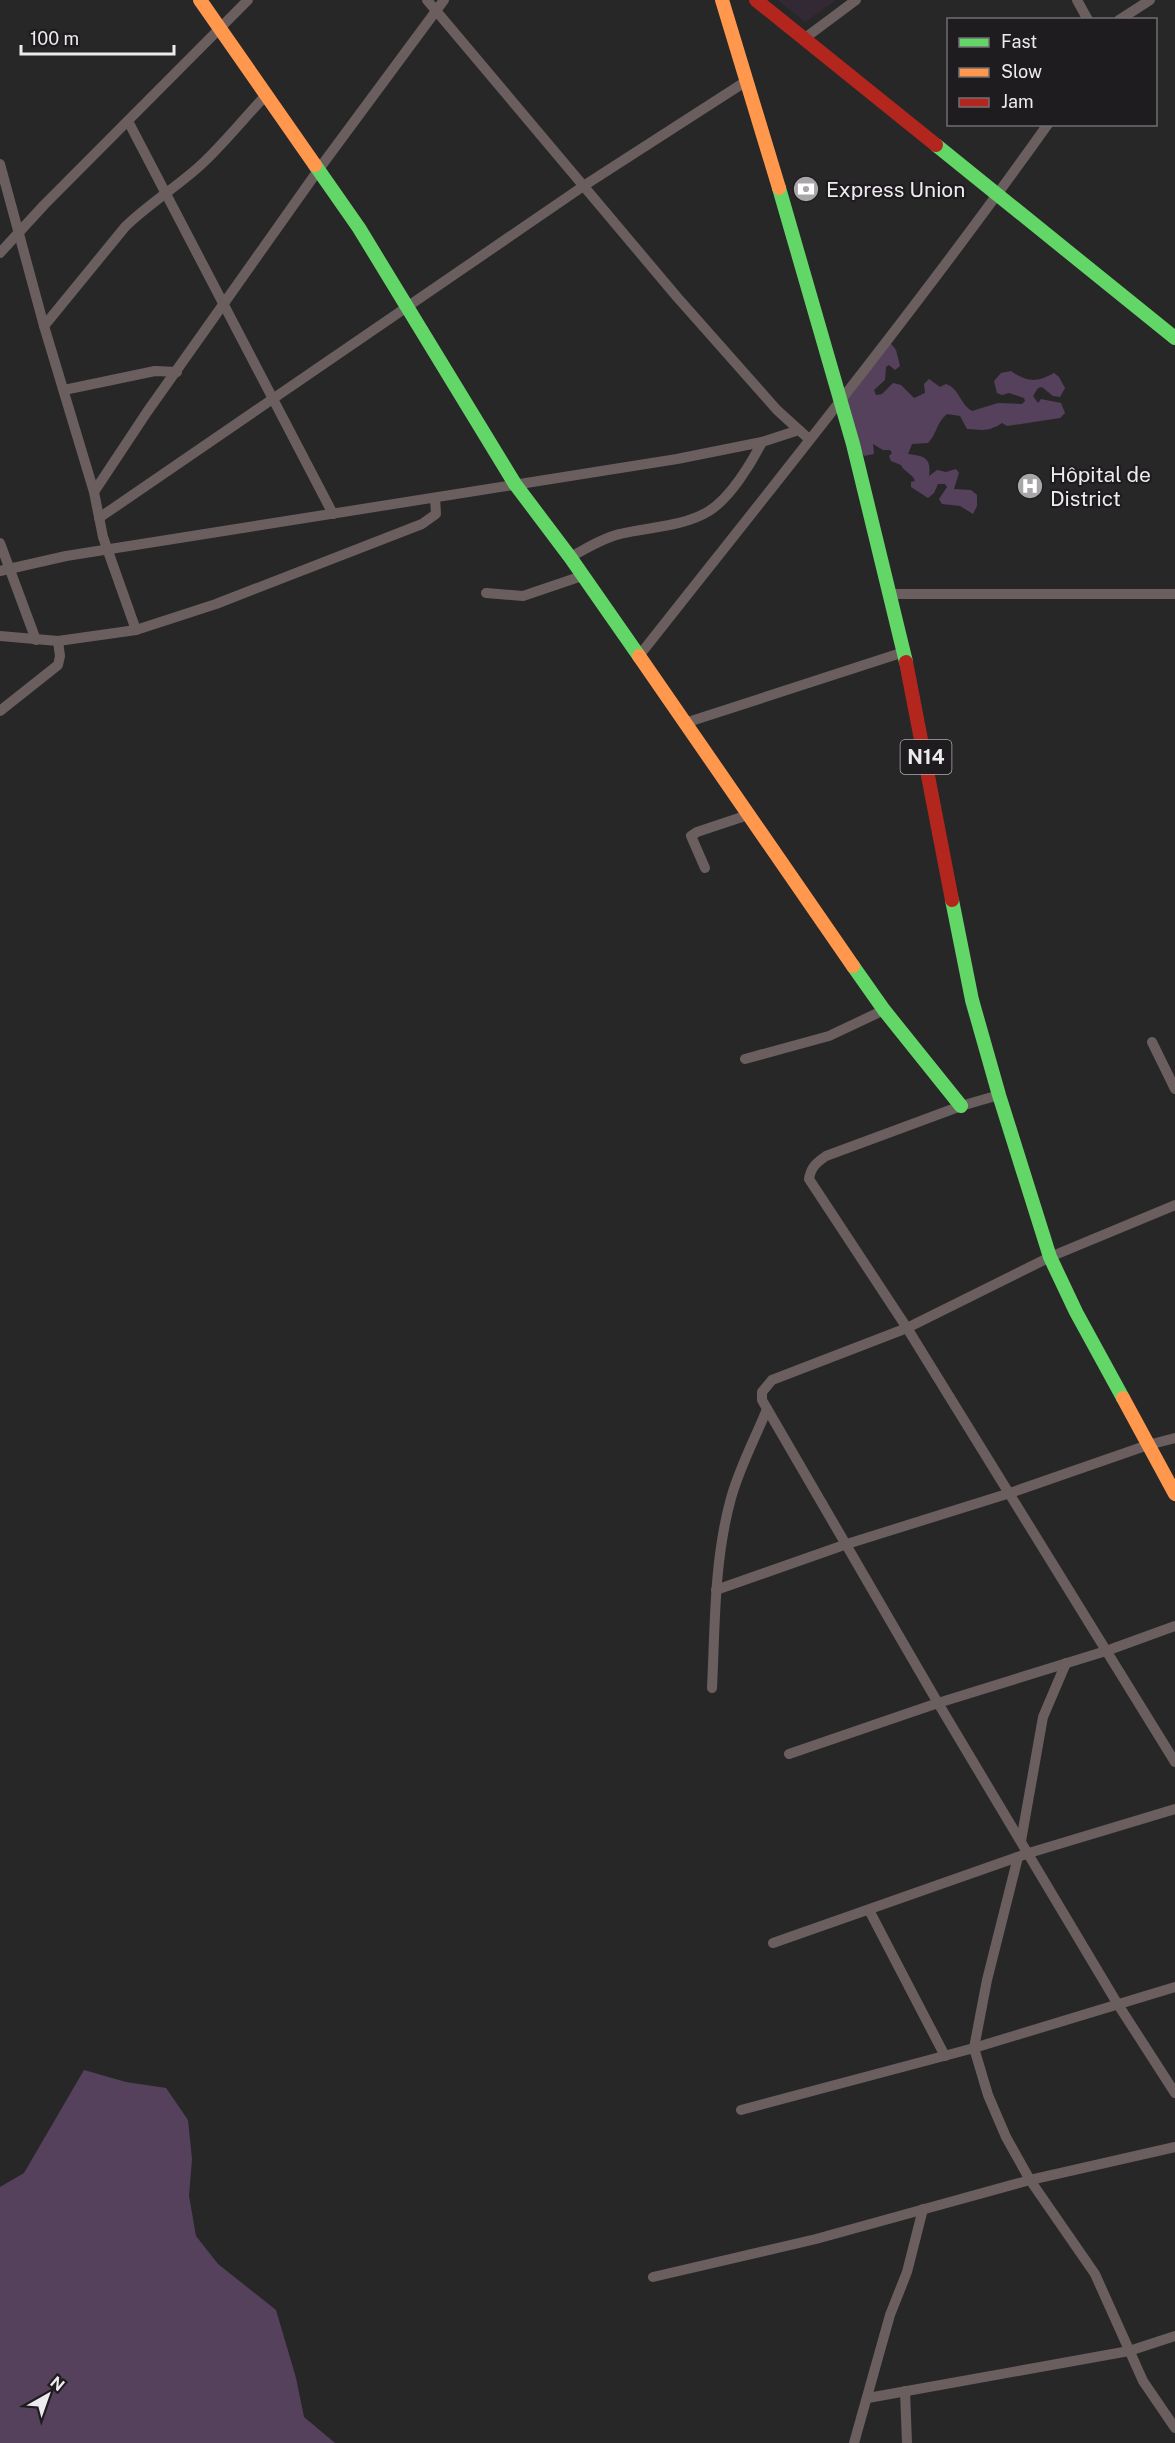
<svg xmlns="http://www.w3.org/2000/svg" width="1175" height="2443" viewBox="0 0 1175 2443" font-family="'Public Sans',sans-serif">
<rect width="100%" height="100%" fill="#282728"/>
<!-- commercial -->
<path fill="#332935" d="M778,0H836L805,22Z"/>
<!-- green -->
<g fill="#56415d">
<path d="M889,341L896,350L900,366L895,370L889,365L886,367L885,380L874,390L876,395L882,394L893,383L901,385L914,398L925,393L924,384L929,379L940,387L946,384C959,388 960,404 972,411L998,403L1022,404L1025,401L1024,398L1009,393L1002,395L997,393L994,381L1001,373L1011,371C1027,382 1036,383 1054,373L1059,377L1065,388L1060,397L1053,396L1042,387L1038,388L1033,396L1038,403L1041,399L1061,403L1065,413L1060,418L1007,426L1002,423C988,432 984,430 967,429L960,416L947,414C936,423 937,434 928,443L912,444L908,454C922,456 932,456 929,476L937,470L946,472L956,469L959,473L954,489L971,490L977,495V506L973,514L960,506L942,504L939,499L947,487L945,484H938L934,493L928,498L911,487V482L915,481C913,474 904,472 901,465L891,461L889,456L892,453L890,450H883L873,444L874,454L864,456L838,403Z"/>
<path d="M84,2070L126,2082L166,2088L188,2120L192,2159L189,2196L196,2236L218,2264L276,2310L296,2378L304,2417L335,2443H0V2187L24,2173Z"/>
</g>
<g fill="none" stroke-linecap="round" stroke-linejoin="round">
<!-- street -->
<g stroke="#6b5e5e" stroke-width="10">
<path d="M427,0L677,297L777,410L799,430"/>
<path d="M1077,0L1088,20"/>
<path d="M1119,20L1150,0"/>
<path d="M805,38L856,0"/>
<path d="M128,121L333,514"/>
<path d="M0,164L44,326L94,492L103,537L136,630"/>
<path d="M0,253L44,205L248,0"/>
<path d="M44,326L125,227C149,203 179,186 204,162C226,141 246,116 267,94"/>
<path d="M64,390L155,371L177,372"/>
<path d="M94,492L147,412L319,169L444,0"/>
<path d="M99,518L585,185L748,80"/>
<path d="M0,543L36,640"/>
<path d="M570,557C586,549 602,538 620,534C648,527 683,527 709,511C730,498 751,464 762,442"/>
<path d="M0,571L66,556L677,459L762,442L799,430L809,439"/>
<path d="M486,593L523,596L582,576"/>
<path d="M889,594H1175"/>
<path d="M0,636L58,641L136,630L216,604L422,524L436,514L435,498"/>
<path d="M639,656C777,481 918,307 1048,124"/>
<path d="M0,711L58,665L60,656L58,641"/>
<path d="M685,723L904,652"/>
<path d="M705,868L691,836L697,832L748,815"/>
<path d="M1152,1042L1175,1089"/>
<path d="M745,1059L829,1036L884,1010"/>
<path d="M999,1095L961,1106L826,1156C816,1163 811,1167 809,1179L907,1328L1175,1762"/>
<path d="M1175,1205L1050,1257L907,1328L772,1380L762,1392V1400L938,1703L1117,2003L1175,2093"/>
<path d="M716,1590L847,1544L1010,1493L1148,1445L1175,1438"/>
<path d="M712,1688C715,1627 714,1562 730,1502C738,1470 755,1439 767,1409"/>
<path d="M789,1754L938,1703L1106,1651L1175,1626"/>
<path d="M1021,1841L1043,1717L1066,1663"/>
<path d="M1018,1857L987,1980L974,2048L988,2095L1006,2137L1030,2180L1095,2274L1143,2381L1175,2428"/>
<path d="M869,1910L945,2056"/>
<path d="M773,1943L1029,1853L1175,1809"/>
<path d="M741,2110L974,2048L1175,1987"/>
<path d="M653,2277L816,2239L1030,2180L1175,2147"/>
<path d="M905,2391L907,2443"/>
<path d="M868,2398L1129,2351L1175,2336"/>
<path d="M854,2443L890,2315L907,2272L923,2209"/>
</g>
<!-- fast -->
<g stroke="#63d668" stroke-width="14">
<path d="M936,145L1175,338"/>
<path d="M315,165L359,228L515,484L570,557L639,656"/>
<path d="M779,188L853,444L906,662"/>
<path d="M952,900L972,1000L999,1095L1050,1257L1076,1312L1123,1398"/>
<path d="M853,966L884,1010L961,1106"/>
</g>
<!-- slow -->
<g stroke="#ff974d" stroke-width="14">
<path d="M200,0L315,165"/>
<path d="M722,0L779,188"/>
<path d="M639,656L853,966"/>
<path d="M1123,1398L1175,1494"/>
</g>
<!-- jam -->
<g stroke="#b3261e" stroke-width="14">
<path d="M756,0L936,145"/>
<path d="M906,662L952,900"/>
</g>
</g>
<!-- icons -->
<defs>
<g id="bank-disc" transform="scale(1.35)"><circle r="9.5" fill="#a8a6a8" stroke="#1e1c1f"/><path d="M-6-4H6V4H-6ZM0-2.3a2.3 2.3 0 1 0 0 4.6a2.3 2.3 0 1 0 0-4.6Z" fill="#fff"/></g>
<g id="hospital-disc" transform="scale(1.35)"><circle r="9.5" fill="#a8a6a8" stroke="#1e1c1f"/><path d="M-5-5h3v3.5h4V-5h3V5h-3V1.5h-4V5h-3Z" fill="#fff"/></g>
</defs>
<g fill-rule="evenodd">
<use href="#bank-disc" x="806" y="189"/>
<use href="#hospital-disc" x="1030" y="486"/>
</g>
<g text-anchor="middle" dominant-baseline="central" stroke-width="4.5" stroke-linejoin="round" paint-order="stroke">
<!-- shield labels -->
<rect fill="#1e1c1f" stroke="#afadaf" stroke-width="1.5" x="900.5" y="740" width="51" height="34" rx="4.5"/>
<g font-size="20" font-weight="bold" fill="#edebed">
<text x="926" y="757">N14</text>
</g>
<!-- poi labels -->
<g font-size="21" fill="#edebed" stroke="#1e1c1f" text-anchor="start">
<text x="826" y="189">Express Union</text>
<text x="1050" y="474">Hôpital de<tspan x="1050" dy="24">District</tspan></text>
</g>
</g>
<!-- legend -->
<rect x="947" y="18" width="210" height="108" fill="#1e1c1f" stroke="#716f71" stroke-width="1.5"/>
<rect x="959" y="38" width="30" height="9" fill="#63d668" stroke="#716f71" stroke-width="1.5"/>
<text x="1001" y="48" font-size="18" fill="#edebed">Fast</text>
<rect x="959" y="68" width="30" height="9" fill="#ff974d" stroke="#716f71" stroke-width="1.5"/>
<text x="1001" y="78" font-size="18" fill="#edebed">Slow</text>
<rect x="959" y="98" width="30" height="9" fill="#b3261e" stroke="#716f71" stroke-width="1.5"/>
<text x="1001" y="108" font-size="18" fill="#edebed">Jam</text>
<!-- north arrow -->
<g transform="translate(48 2395) rotate(40)" stroke="#1e1c1f" stroke-width="4.5" paint-order="stroke">
<path d="M0-4.5L10 22L0 15L-10 22Z" fill="#edebed"/>
<text y="-9" font-size="16" font-weight="bold" text-anchor="middle" fill="#edebed">N</text>
</g>
<!-- scale -->
<path d="M21 45v9h153v-9" fill="none" stroke="#edebed" stroke-width="3"/>
<text x="30" y="45" font-size="18" fill="#edebed" stroke="#1e1c1f" stroke-width="4.5" paint-order="stroke">100 m</text>
</svg>
